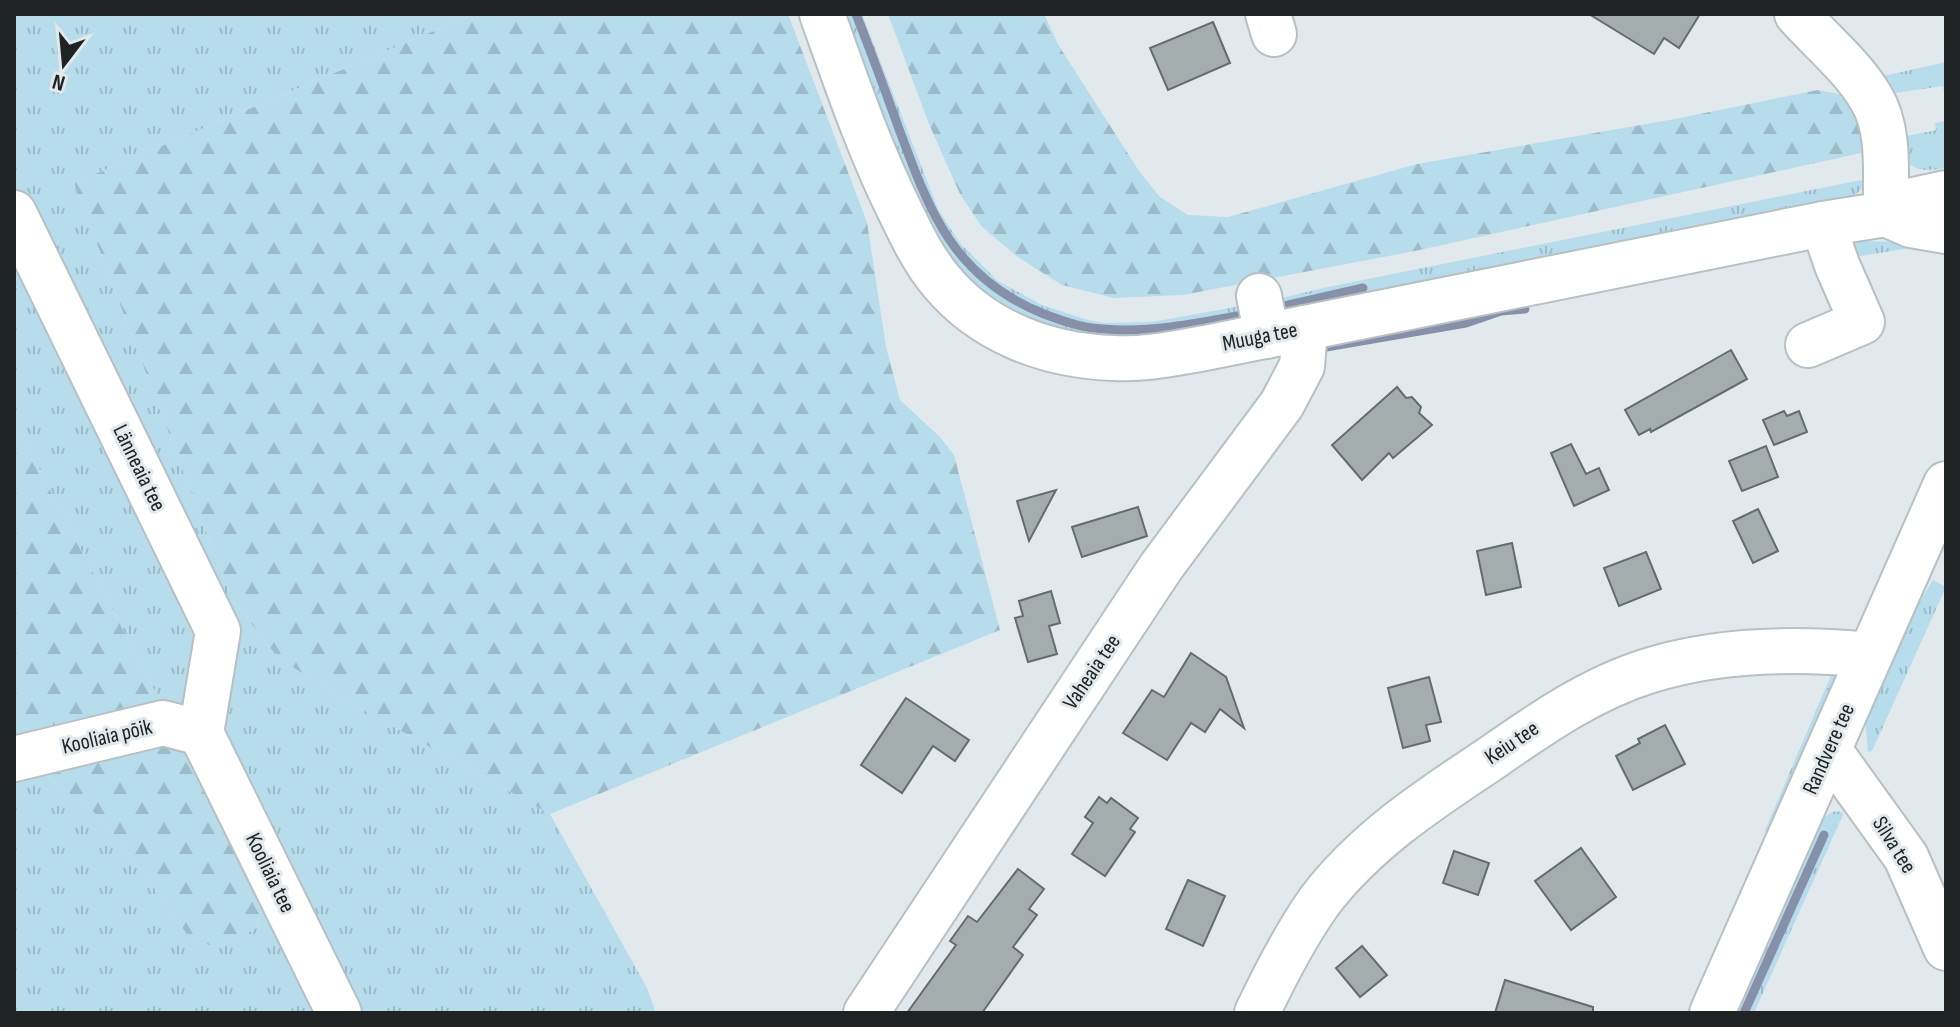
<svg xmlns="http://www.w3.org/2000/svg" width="1960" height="1027" viewBox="0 0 1960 1027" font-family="'Sofia Sans Condensed',sans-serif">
<defs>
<pattern id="grass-tufts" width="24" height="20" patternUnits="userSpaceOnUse" patternTransform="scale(2)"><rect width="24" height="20" fill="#b7dcec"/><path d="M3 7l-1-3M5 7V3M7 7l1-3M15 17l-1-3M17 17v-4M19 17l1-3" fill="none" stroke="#9dbcca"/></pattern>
<pattern id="forest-firs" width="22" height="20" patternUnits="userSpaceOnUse" patternTransform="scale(2)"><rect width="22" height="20" fill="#b7dcec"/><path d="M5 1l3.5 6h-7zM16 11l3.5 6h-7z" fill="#9dbcca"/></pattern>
</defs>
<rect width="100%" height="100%" fill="#e1e9ed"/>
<!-- grass -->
<g fill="url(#grass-tufts)">
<path d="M14,14H474L74,183L231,597L278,658L342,698L550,814L647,988L656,1013H14V750L101,818L132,857L191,940L219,948L256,928L264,900L25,442L14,427Z"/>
<path d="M839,14H862L938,209L960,243L998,281L1042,305L1091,321L1104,323L1152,322L1246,305L1257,318L1178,338L1086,339L1019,319L964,278L922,219Z"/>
<path d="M1946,62V107L1943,86L1895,93L1879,77Z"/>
<path d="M1946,121V168C1915,173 1905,170 1901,137L1936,130L1935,123Z"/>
<path d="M1866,179L1861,190L1855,195L1278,319L1270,301L1323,288Z"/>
<path d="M1854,241L1915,242L1917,247L1848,258L1850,245Z"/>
<path d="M1933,580L1946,587L1872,751L1868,752L1865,718L1904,627Z"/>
<path d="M1835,666L1838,680L1793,788L1763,835Z"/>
<path d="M1835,811L1842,812L1843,815L1754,1013H1735L1821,819Z"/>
</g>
<!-- forest -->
<g fill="url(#forest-firs)">
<path d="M474,14H788L867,222L886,347L900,400L940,437L954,455L1000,630L550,814L342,698L278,658L231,597L74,183Z"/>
<path d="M888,14H1044L1059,46L1139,171L1160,197L1188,215L1228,217L1417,164L1675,119L1818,90L1849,96L1865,115L1861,153L1415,251L1183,295L1114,298L1062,285L1018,257L982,227L960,194L929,124Z"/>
<path d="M14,427L25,442L264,900L256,928L219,948L191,940L132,857L101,818L14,750Z"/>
</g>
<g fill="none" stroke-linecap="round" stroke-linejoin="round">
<!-- stream -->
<g stroke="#8691a9" stroke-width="9">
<path d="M856,14C871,52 885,90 899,129C930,213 954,278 1044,314C1063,321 1082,328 1103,329C1152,333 1200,323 1248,314"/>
<path d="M1280,307L1363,288"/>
<path d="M1326,347L1466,323L1501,311L1525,309"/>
<path d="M1744,1013L1824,835"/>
</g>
</g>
<!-- building -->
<g fill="#a4adae" stroke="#646d6e" stroke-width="2">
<path d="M1589,14H1700L1679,48L1664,38L1654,54Z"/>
<path d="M1213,22L1230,63L1168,90L1150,48Z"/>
<path d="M1731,350L1747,379L1651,432L1650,429L1639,435L1625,410Z"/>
<path d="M1397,387L1406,398L1412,397L1421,407L1419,413L1432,425L1393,458L1389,453L1362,480L1332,445Z"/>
<path d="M1784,411L1787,416L1799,411L1807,432L1774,445L1763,420Z"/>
<path d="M1571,444L1586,474L1599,468L1609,490L1574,506L1551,453Z"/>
<path d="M1766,446L1778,477L1742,491L1729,461Z"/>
<path d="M1056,490L1029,541L1017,501Z"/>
<path d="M1138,507L1147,536L1082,557L1072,527Z"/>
<path d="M1758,509L1778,551L1753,563L1733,521Z"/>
<path d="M1512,543L1521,587L1486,595L1477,551Z"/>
<path d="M1646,552L1661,589L1619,606L1604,568Z"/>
<path d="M1051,591L1060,623L1049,626L1057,654L1028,662L1015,618L1023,616L1019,601Z"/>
<path d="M1191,653L1226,677L1244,728L1220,709L1205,732L1191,723L1167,760L1123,733L1152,690L1164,697Z"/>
<path d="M1429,677L1441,722L1426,725L1430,741L1403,748L1388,688Z"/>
<path d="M906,698L969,740L955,761L933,746L902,793L861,765Z"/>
<path d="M1665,725L1685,764L1633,790L1616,756L1640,743L1638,739Z"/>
<path d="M1099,797L1107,803L1111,798L1138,818L1130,829L1135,832L1105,876L1072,854L1093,823L1085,817Z"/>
<path d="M1581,848L1616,897L1571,930L1535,881Z"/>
<path d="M1454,851L1489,863L1478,895L1443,883Z"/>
<path d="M1018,869L1044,889L1029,909L1037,915L1013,947L1023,955L982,1013H907L956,945L950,941L968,916L977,922Z"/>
<path d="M1188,880L1225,896L1203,946L1166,929Z"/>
<path d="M1362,946L1387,975L1360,997L1336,968Z"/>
<path d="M1505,980L1593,1007V1013H1495Z"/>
</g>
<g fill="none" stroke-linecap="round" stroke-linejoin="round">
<!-- minor casing -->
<g stroke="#b7c0c3" stroke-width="48">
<g id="minor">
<path d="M822,14C846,81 869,149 901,213C912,236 924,261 941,281C984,333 1049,356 1114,358C1145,360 1175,353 1205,348L1823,224L1886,214L1909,201L1946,193"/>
<path d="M1268,14L1274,34"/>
<path d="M1797,14C1821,41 1853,67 1871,98C1891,130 1885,177 1886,214"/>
<path d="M14,213L218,631L201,733"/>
<path d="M1886,214L1911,225L1946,231"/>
<path d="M1259,296L1267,336"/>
<path d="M1808,345L1862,322L1837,265L1823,224"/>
<path d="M201,733L339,1013"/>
<path d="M1829,750L1906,857L1946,948"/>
<path d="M14,759L163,723L201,733"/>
<path d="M866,1013L1161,567L1282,404L1302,366L1305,328"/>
<path d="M1257,1013C1275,975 1295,936 1319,902C1364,842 1428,800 1490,759C1539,725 1590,689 1648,671C1717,649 1798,648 1870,655"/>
<path d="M1712,1013L1946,484"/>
</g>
</g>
<!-- minor -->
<use href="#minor" stroke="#fff" stroke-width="44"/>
</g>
<g text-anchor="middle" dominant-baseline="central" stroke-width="6" stroke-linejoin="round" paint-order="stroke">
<!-- street labels -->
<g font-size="22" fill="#202324" stroke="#e1e9ed">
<text transform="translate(1260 337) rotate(-11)">Muuga tee</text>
<text transform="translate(139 468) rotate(64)">Länneaia tee</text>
<text transform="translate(1092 672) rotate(-56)">Vaheaia tee</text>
<text transform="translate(107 737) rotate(-13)">Kooliaia põik</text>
<text transform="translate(1512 743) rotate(-34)">Keiu tee</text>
<text transform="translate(1829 749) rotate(-66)">Randvere tee</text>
<text transform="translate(1894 845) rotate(58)">Silva tee</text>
<text transform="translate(270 873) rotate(64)">Kooliaia tee</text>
</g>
</g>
<!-- border -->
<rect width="1960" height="1027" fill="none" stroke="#202324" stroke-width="32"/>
<!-- north arrow -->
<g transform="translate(64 64) rotate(196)" stroke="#e1e9ed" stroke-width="6" paint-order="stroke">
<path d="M0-6L14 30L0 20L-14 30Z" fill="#202324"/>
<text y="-12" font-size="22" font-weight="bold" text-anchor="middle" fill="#202324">N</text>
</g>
</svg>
